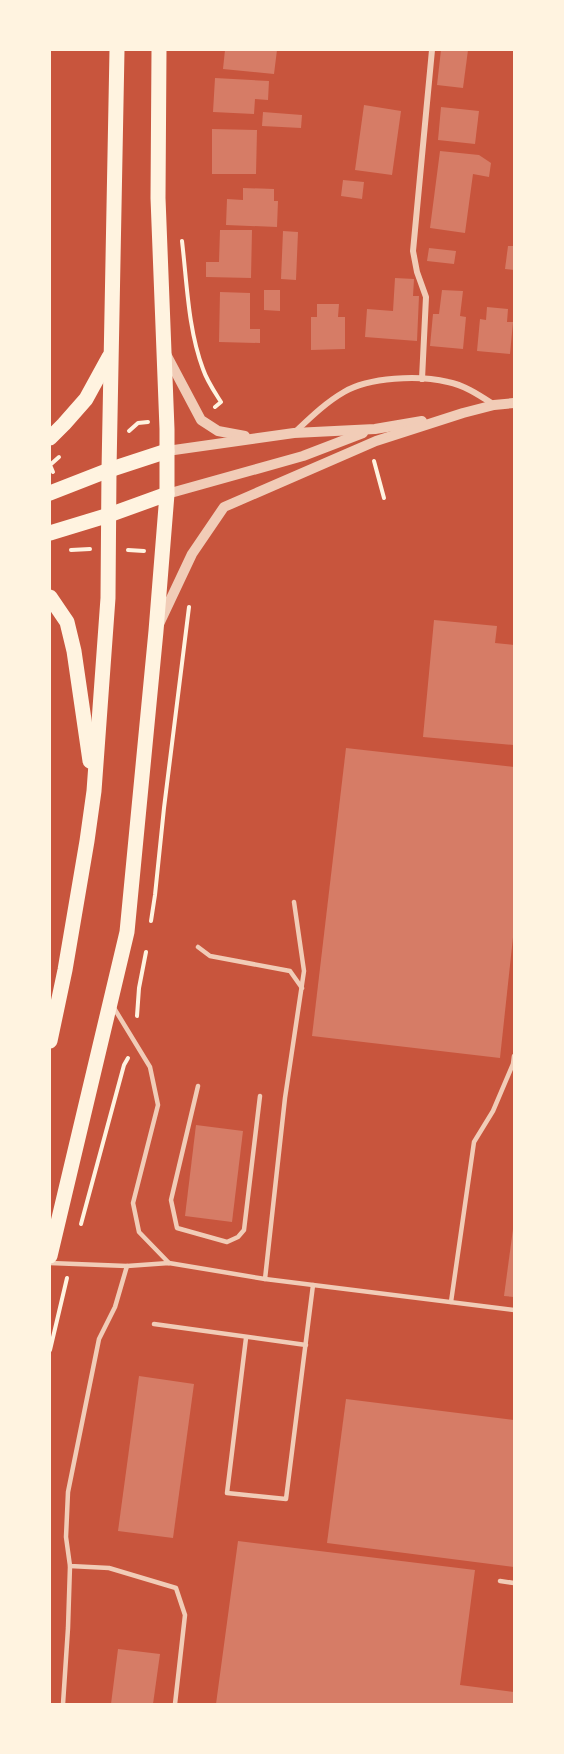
<svg xmlns="http://www.w3.org/2000/svg" width="564" height="1754" viewBox="0 0 564 1754" font-family="Karla,sans-serif">
<rect width="100%" height="100%" fill="#c8553d"/>
<!-- building -->
<g fill="#d67c66">
<path d="M225,50H277L274,74L223,69Z"/>
<path d="M441,50H468L463,88L437,85Z"/>
<path d="M215,78L269,81L268,100L255,99L254,114L213,112Z"/>
<path d="M364,105L401,111L392,175L355,170Z"/>
<path d="M441,107L479,111L475,144L438,140Z"/>
<path d="M263,112L302,115L301,128L262,126Z"/>
<path d="M212,129L257,130L256,174H212Z"/>
<path d="M440,151L479,155L491,163L489,177L473,174L465,233L430,228Z"/>
<path d="M343,180L364,182L362,199L341,196Z"/>
<path d="M243,188L274,189V201H278L277,227L226,225L227,199L243,200Z"/>
<path d="M220,230H252L251,278L206,277V262H219Z"/>
<path d="M283,231L298,232L296,280L281,279Z"/>
<path d="M508,246H514V270L505,269Z"/>
<path d="M429,248L456,251L454,264L427,261Z"/>
<path d="M395,278L414,279L413,296H419L417,341L365,337L367,309L393,311Z"/>
<path d="M264,290H280V311L264,310Z"/>
<path d="M442,290L463,291L460,316L466,317L463,349L430,346L433,314H439Z"/>
<path d="M220,292L250,293V329H260V343L219,342Z"/>
<path d="M317,304H339L338,317H345V349L311,350V317H317Z"/>
<path d="M487,307L508,309L507,322H513L510,354L477,351L480,319L486,320Z"/>
<path d="M434,620L497,626L495,643L514,645V745L423,737Z"/>
<path d="M346,748L514,767V928L500,1058L312,1036Z"/>
<path d="M196,1125L243,1131L232,1222L185,1216Z"/>
<path d="M513,1229L514,1230V1297L504,1296Z"/>
<path d="M139,1376L194,1384L173,1538L118,1531Z"/>
<path d="M346,1399L514,1420V1567L327,1543Z"/>
<path d="M238,1541L475,1570L460,1685L514,1692V1704H216Z"/>
<path d="M118,1649L160,1654L153,1704H111Z"/>
</g>
<g fill="none" stroke-linecap="round" stroke-linejoin="round">
<!-- path -->
<g stroke="#fff3e0" stroke-width="4">
<path d="M182,241C187,283 188,329 203,369C207,381 214,391 221,402L215,407"/>
<path d="M129,431L138,423L148,422"/>
<path d="M374,461L384,498"/>
<path d="M53,472L50,465L59,457"/>
<path d="M71,550L90,549"/>
<path d="M128,550L144,551"/>
<path d="M151,921L155,895L164,808L189,607"/>
<path d="M137,1016L139,988L146,952"/>
<path d="M81,1224L124,1065L128,1058"/>
<path d="M50,1350L67,1278"/>
</g>
<!-- service -->
<g stroke="#f1ccb7" stroke-width="4.5">
<path d="M198,947L210,956L290,971L302,988"/>
<path d="M114,1008L150,1067L158,1105L133,1203L139,1232L169,1263"/>
<path d="M198,1086L171,1200L177,1228L227,1242L238,1237L244,1230L260,1096"/>
<path d="M50,1263L127,1266L169,1263L265,1279L514,1310"/>
<path d="M127,1266L115,1307L99,1339L68,1492L66,1537L70,1566L109,1568L176,1588L185,1615L175,1704"/>
<path d="M265,1279L285,1098L304,971L294,902"/>
<path d="M451,1302L474,1142L493,1111L513,1064L514,1056"/>
<path d="M154,1324L306,1345"/>
<path d="M246,1338L227,1493L286,1499L313,1285"/>
<path d="M500,1581L514,1583"/>
<path d="M63,1704L68,1628L70,1566"/>
</g>
<!-- minor -->
<g stroke="#f1ccb7" stroke-width="6">
<path d="M422,379L426,297L417,272L413,251L432,50"/>
<path d="M294,433C310,418 325,403 344,392C369,377 419,375 448,382C464,385 479,395 493,404"/>
</g>
<!-- tertiary -->
<g stroke="#f1ccb7" stroke-width="10">
<path d="M166,354L201,420L218,431L245,436"/>
<path d="M167,451L294,433L375,429L422,421"/>
<path d="M167,494L303,456L363,433"/>
<path d="M159,624L192,554L224,507L376,441L463,413L494,405L514,403"/>
</g>
<!-- primary -->
<g stroke="#fff3e0" stroke-width="15">
<path d="M50,438L64,424L86,399L109,357"/>
<path d="M50,493L109,470L167,451"/>
<path d="M50,533L109,515L167,494"/>
<path d="M50,597L67,622L74,651L90,761"/>
<path d="M50,1041L65,970L87,841L94,791L108,598L109,470L117,50"/>
<path d="M50,1256L127,932L156,631L167,494V429L158,198L159,50"/>
</g>
</g>
<!-- border -->
<rect width="564" height="1754" fill="none" stroke="#fff3e0" stroke-width="102"/>
</svg>
